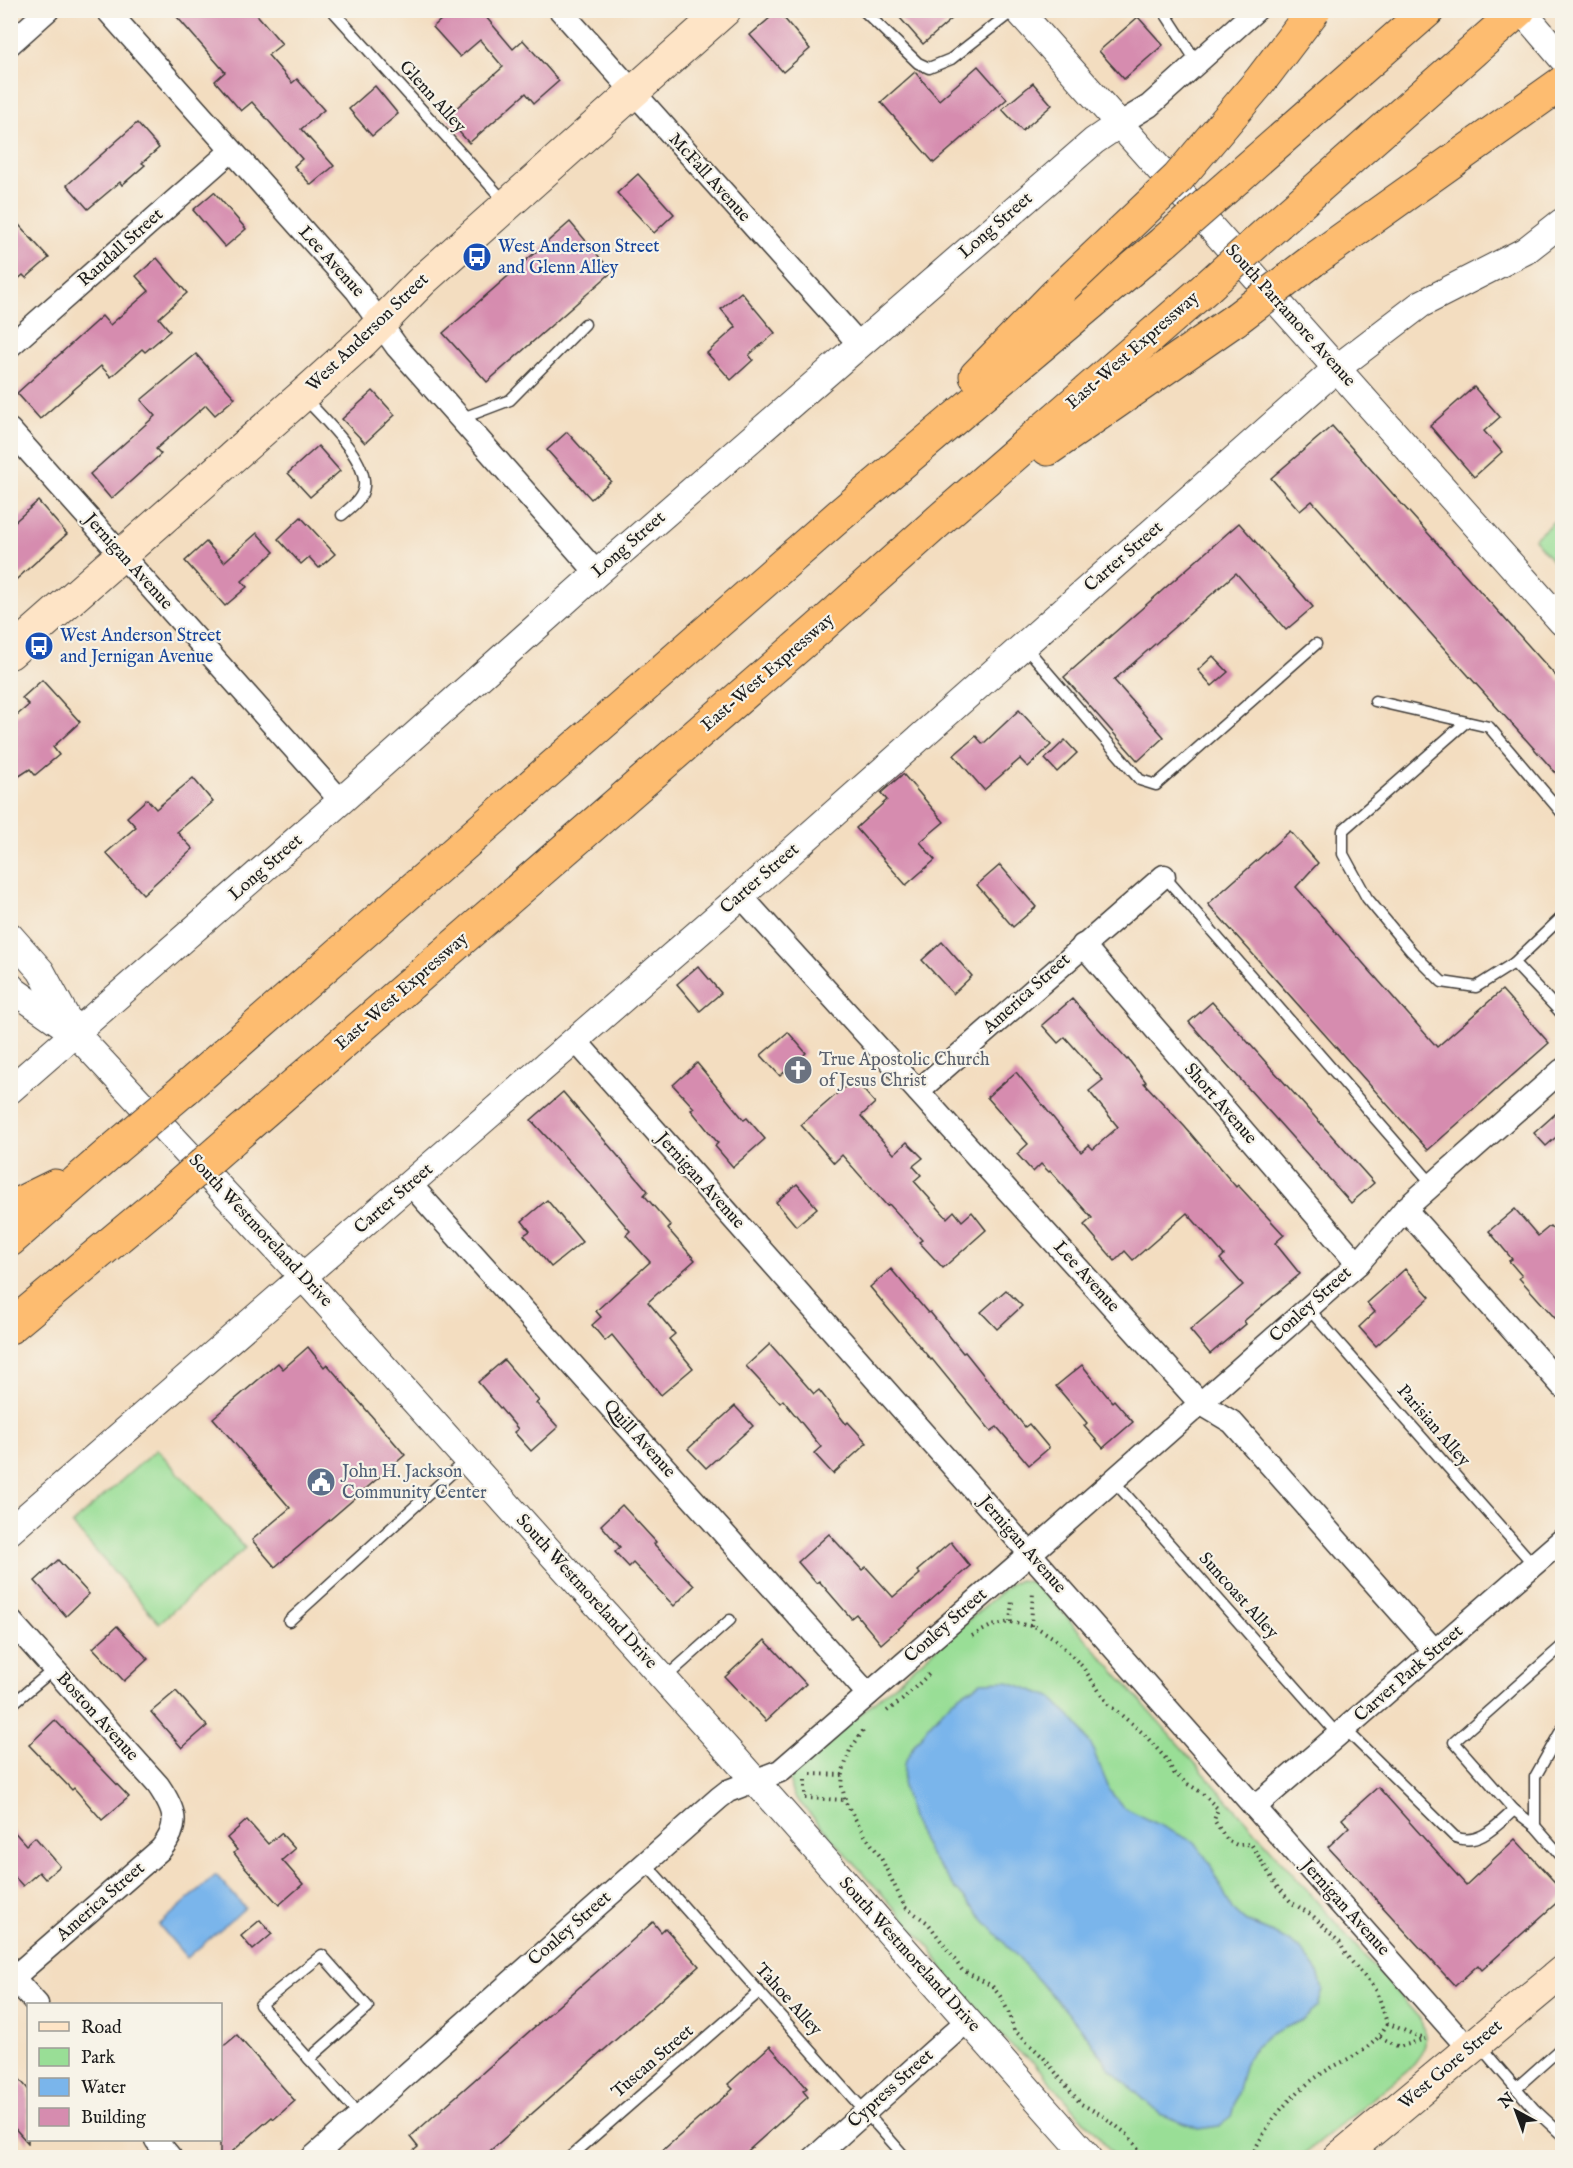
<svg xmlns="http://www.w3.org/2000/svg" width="1573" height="2168" viewBox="0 0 1573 2168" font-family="'IM FELL English',serif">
<rect width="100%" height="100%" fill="#f7f3e8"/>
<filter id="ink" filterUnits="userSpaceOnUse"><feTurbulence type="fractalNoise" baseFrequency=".0167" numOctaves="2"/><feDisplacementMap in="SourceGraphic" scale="12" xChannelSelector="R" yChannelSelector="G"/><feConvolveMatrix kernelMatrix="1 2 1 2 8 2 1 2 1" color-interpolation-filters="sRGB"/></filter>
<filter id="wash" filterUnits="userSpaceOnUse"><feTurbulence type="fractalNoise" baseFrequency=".008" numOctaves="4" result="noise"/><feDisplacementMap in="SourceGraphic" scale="24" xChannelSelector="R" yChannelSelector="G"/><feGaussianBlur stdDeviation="1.35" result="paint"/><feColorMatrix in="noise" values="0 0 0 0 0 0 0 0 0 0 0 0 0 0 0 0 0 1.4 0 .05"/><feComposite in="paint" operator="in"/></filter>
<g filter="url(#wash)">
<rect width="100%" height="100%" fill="#f3ddc0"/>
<!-- green -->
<g fill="#99de96" stroke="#5a7d59" stroke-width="1.5">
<path d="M1562,514V572L1534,539Z"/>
<path d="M157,1449L245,1548L159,1623L72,1524Z"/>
<path d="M1020,1580L1034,1583L1044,1591L1420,2019C1430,2042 1426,2050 1410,2068L1301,2157H1116L1034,2063L1010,2045L944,1971L931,1949L794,1796L791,1789L790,1779L798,1768L1010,1584Z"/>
</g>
<!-- water -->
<g fill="#7ab5eb" stroke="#4b6884" stroke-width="1.5">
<path d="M1006,1681L1051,1697L1077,1723L1091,1745L1110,1791L1123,1807L1194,1842L1209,1862L1232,1909L1245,1921L1275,1934L1301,1949L1317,1970L1323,1989L1318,2007L1303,2020L1271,2034L1253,2049L1244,2066L1231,2117L1219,2126L1198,2129L1160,2114L1110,2069L1089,2038L1068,2013L955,1888L929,1854L911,1818L903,1787L904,1764L914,1745L930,1724L952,1700L981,1682Z"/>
<path d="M216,1875L245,1908L187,1958L159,1925Z"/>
</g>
<g id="blocks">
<!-- building -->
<g fill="#d68caf">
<path d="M171,10H253L282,44L268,55L292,83L297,79L324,110L301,129L334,166L311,185L294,166L302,159L252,102L241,111L215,81L225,72Z"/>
<path d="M452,10H480L513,49L523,40L559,81L534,103L526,93L469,143L446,117L503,67L480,40L460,57L433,27Z"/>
<path d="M893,10H962L923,44Z"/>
<path d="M778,11L810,49L783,72L750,35Z"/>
<path d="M1138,17L1163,45L1124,79L1099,51Z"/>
<path d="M978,66L1007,99L934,163L881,102L915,72L939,100Z"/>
<path d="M1033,83L1052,105L1022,131L1002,109Z"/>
<path d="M375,86L398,114L372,136L349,109Z"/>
<path d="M137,123L159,148L142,163L145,165L122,185L120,182L88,209L67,185Z"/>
<path d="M638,174L674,214L654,233L617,193Z"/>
<path d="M214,192L246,229L225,247L193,210Z"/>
<path d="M10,215L49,258L26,278L23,275L10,286Z"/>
<path d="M570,222L612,272L487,382L443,333Z"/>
<path d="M157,258L187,293L159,318L170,331L145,352L142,349L111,377L101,366L40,419L17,393L102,316L110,325L149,291L136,276Z"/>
<path d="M741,292L775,333L749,355L753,360L731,380L707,353L736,327L721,309Z"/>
<path d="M196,354L235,398L215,415L206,405L156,449L161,454L111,499L90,474L155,416L141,400Z"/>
<path d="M1474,387L1500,417L1484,431L1502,452L1474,477L1430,426Z"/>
<path d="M373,391L395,415L365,443L342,419Z"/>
<path d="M1332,426L1563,684V781L1312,501L1300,511L1271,478Z"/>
<path d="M567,432L611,481L591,499L547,450Z"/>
<path d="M318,446L340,471L310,497L288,473Z"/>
<path d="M38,501L67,534L10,585V526Z"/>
<path d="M301,517L335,554L319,568L309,557L301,564L278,539Z"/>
<path d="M1239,523L1313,607L1286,630L1236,573L1114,680L1164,737L1138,761L1064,677Z"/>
<path d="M257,533L274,552L242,581L247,587L225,606L185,561L206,542L224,562Z"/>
<path d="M1213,656L1228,672L1212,686L1198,670Z"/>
<path d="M42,680L80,722L53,747L59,755L35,775L30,769L10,782V721L29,705L22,698Z"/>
<path d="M1019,710L1051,745L1028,767L1020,759L984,790L954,755L976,736L983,744Z"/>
<path d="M1065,740L1077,753L1057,772L1045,759Z"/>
<path d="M903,774L944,822L920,842L935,860L906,885L856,828L887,800L881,793Z"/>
<path d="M193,778L213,802L177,832L193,849L143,894L106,853L136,827L127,817L147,799L156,809Z"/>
<path d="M1290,831L1318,863L1296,887L1437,1047L1502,990L1549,1043L1428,1150L1208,904Z"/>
<path d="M1000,865L1036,907L1013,927L977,885Z"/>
<path d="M942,942L972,976L953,994L922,960Z"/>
<path d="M698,966L721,993L700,1011L677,984Z"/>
<path d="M1072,999L1127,1060L1128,1059L1146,1082L1144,1083L1185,1127L1236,1187L1238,1185L1284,1235L1275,1243L1300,1274L1244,1321L1246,1324L1210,1354L1190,1330L1243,1285L1220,1259L1224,1255L1187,1213L1133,1260L1125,1251L1115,1261L1084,1225L1092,1218L1050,1171L1049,1172L1041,1164L1033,1172L1017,1154L1028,1144L987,1097L1016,1072L1081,1152L1089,1145L1093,1149L1118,1127L1089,1091L1103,1080L1065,1037L1058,1043L1042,1025Z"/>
<path d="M1212,1002L1374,1183L1351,1203L1189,1022Z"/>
<path d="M788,1032L806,1053L780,1076L761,1055Z"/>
<path d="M697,1063L744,1120L747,1118L765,1139L733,1167L715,1146L718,1143L691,1110L694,1108L673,1085Z"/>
<path d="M854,1079L875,1103L861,1116L894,1154L907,1142L923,1158L913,1166L921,1175L914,1181L947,1218L954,1211L962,1221L972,1212L986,1230L943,1268L919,1242L922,1240L889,1204L887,1206L842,1155L834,1163L801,1125Z"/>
<path d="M563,1092L648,1191L644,1195L671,1226L668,1229L695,1260L648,1302L675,1334L669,1339L693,1368L661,1395L612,1335L605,1341L592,1325L601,1317L596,1311L650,1262L626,1235L630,1231L591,1185L531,1120Z"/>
<path d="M1563,1107V1131L1546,1146L1534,1133Z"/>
<path d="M797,1184L817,1208L796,1226L776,1202Z"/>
<path d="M547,1200L582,1242L551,1267L524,1235L530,1231L522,1221Z"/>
<path d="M1515,1209L1538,1236L1550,1226L1563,1240V1327L1519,1278L1522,1276L1509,1261L1512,1259L1489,1231Z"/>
<path d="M891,1269L928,1313L930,1312L963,1353L965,1352L1025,1427L1029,1424L1049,1448L1029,1465L997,1427L991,1431L932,1359L931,1360L870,1287Z"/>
<path d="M1405,1269L1430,1297L1376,1346L1359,1327L1375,1312L1367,1303Z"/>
<path d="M1006,1290L1022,1306L997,1329L981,1312Z"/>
<path d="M770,1344L814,1394L819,1390L846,1424L848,1422L867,1443L833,1474L814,1453L821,1447L783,1400L780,1403L746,1366Z"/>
<path d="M308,1347L324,1367L327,1364L405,1455L275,1567L252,1540L290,1508L213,1418L278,1363L283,1369Z"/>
<path d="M504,1360L539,1401L536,1403L558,1427L531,1451L514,1432L518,1429L478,1382Z"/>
<path d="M1082,1365L1112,1402L1114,1400L1133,1422L1103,1448L1084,1426L1087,1423L1056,1386Z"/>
<path d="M735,1406L753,1426L706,1468L688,1449Z"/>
<path d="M622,1505L656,1542L654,1544L694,1586L674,1606L633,1563L629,1567L615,1552L620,1547L601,1525Z"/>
<path d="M829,1534L862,1570L866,1567L893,1597L920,1574L917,1571L951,1542L970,1566L881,1644L856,1614L851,1618L819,1581L816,1583L798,1562Z"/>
<path d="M58,1560L89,1594L66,1616L35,1581Z"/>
<path d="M117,1626L148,1659L124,1681L93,1648Z"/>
<path d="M765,1640L806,1684L766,1721L725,1677Z"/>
<path d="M176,1691L207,1726L182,1748L151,1712Z"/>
<path d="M55,1720L129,1797L102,1820L74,1788L72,1790L29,1745Z"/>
<path d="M1378,1787L1466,1885L1515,1839L1563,1891V1897L1482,1970L1478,1965L1455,1986L1328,1847L1349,1827L1342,1819Z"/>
<path d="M247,1820L268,1844L281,1833L295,1849L282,1860L303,1884L279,1905L245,1867L234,1853L237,1850L227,1838Z"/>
<path d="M10,1827L26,1845L35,1837L60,1866L45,1879L39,1872L23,1886L10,1872Z"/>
<path d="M260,1920L272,1934L253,1950L241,1936Z"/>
<path d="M653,1922L661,1932L665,1928L699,1966L483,2157H406L418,2147L410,2137Z"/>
<path d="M237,2035L295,2101L274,2119L272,2117L226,2157H220V2049Z"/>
<path d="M770,2046L807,2088L803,2091L808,2097L741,2157H655L733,2089L728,2084Z"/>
<path d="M10,2068L28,2089V2143L10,2123Z"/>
</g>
</g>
</g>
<g filter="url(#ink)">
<use href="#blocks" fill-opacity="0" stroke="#3c3935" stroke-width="1.5"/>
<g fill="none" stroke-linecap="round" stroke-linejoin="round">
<!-- service casing -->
<g stroke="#3c3935" stroke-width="13">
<g id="service">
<path d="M332,10L505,202"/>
<path d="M863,10L918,63L929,68L951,59L1014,10"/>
<path d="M1163,10L1198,64"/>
<path d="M305,398C322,418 367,458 364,486C363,499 351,507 342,515"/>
<path d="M460,419L510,400L585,324"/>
<path d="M1024,645L1140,780L1156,785L1316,644"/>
<path d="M1375,701L1489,727L1562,813"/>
<path d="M1466,722L1343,830V854L1367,898L1411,951L1442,982L1476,987L1514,963"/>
<path d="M1164,876L1433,1185"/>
<path d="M1562,917L1514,963L1562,1014"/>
<path d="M1308,1308L1534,1565"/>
<path d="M1113,1480L1338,1735"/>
<path d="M289,1621L466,1460"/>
<path d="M1562,1646L1454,1742L1514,1810L1535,1826L1562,1857"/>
<path d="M664,1679L730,1620"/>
<path d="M10,1706L54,1669"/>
<path d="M1345,1729L1455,1837C1479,1847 1497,1825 1514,1810"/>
<path d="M1535,1826V1777L1562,1729"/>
<path d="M645,1863L906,2158"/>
<path d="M322,1955L368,2007L309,2059L260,2005Z"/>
<path d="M1479,2045L1534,2109L1562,2135"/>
<path d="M309,2059L360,2116"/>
<path d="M1516,2088L1562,2047"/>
<path d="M569,2158L759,1992"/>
</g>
</g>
<!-- minor casing -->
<g stroke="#3c3935" stroke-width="25">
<g id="minor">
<path d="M107,10L357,291L397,347L597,573"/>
<path d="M560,10L860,345"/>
<path d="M10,44L48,10"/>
<path d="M1119,124L1149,106L1256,10"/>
<path d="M10,346L231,151"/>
<path d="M10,430L341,801"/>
<path d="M741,896L1200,1403L1232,1422L1435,1651"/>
<path d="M1083,945L1358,1264"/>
<path d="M575,1040L1469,2049"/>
<path d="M918,1091L1164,876"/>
<path d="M411,1185L868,1694"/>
<path d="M1405,1209L1562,1386"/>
<path d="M10,1620L158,1785C175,1810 181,1825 161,1849L14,1977"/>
<path d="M1255,1807L1562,1540"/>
<path d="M10,1974L37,2004"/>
<path d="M156,2140L171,2158"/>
<path d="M312,2158L719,1798L728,1791L780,1771L1030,1554L1358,1264L1405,1209L1562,1070"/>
<path d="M814,2158L968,2020"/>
</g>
</g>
<!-- tertiary casing -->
<g stroke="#3c3935" stroke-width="29">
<g id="tertiary">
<path d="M1018,10L1562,622"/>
<path d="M1521,10L1562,58"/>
<path d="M10,936L41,971L72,1028"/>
<path d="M10,986L16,992L76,1034L303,1277L734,1757L1089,2158"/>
<path d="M10,1090L341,801L597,573L1094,141L1119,124"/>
<path d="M10,1531L741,896L1337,368L1421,304L1525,251L1562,222"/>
</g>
</g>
<!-- secondary casing -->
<g stroke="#3c3935" stroke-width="34">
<g id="secondary">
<path d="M10,653L303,395L363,341L423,280L725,10"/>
<path d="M1339,2158L1562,1972"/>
</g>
</g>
<!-- motorway casing -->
<g stroke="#3c3935" stroke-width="35">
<g id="motorway">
<path d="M1237,178L1428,10"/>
<path d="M1278,223L1519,10"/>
<path d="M1312,261L1562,83"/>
<path d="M976,376L1062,288"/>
<path d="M1048,449L1236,319"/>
<path d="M185,1089L840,515L1165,241"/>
<path d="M230,1141L818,629L943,517L1207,287"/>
<path d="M10,1208L55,1186"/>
<path d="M10,1240L113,1150"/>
<path d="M10,1327L159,1203"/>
</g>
</g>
<!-- path -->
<g stroke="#3c3935" stroke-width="4" stroke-dasharray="1.5 4.5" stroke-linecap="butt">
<path d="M1010,1622L1012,1600"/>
<path d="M1031,1626L1033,1591"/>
<path d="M972,1636L991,1626L1010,1622L1036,1627L1054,1638L1082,1666L1108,1704L1144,1734L1167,1760L1174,1773L1186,1783L1201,1792L1218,1809L1214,1820L1227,1840L1237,1845L1251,1844L1278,1888L1292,1903L1312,1915L1340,1943L1346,1955L1377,1991L1387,2023C1373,2054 1343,2058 1318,2076C1298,2090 1279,2109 1266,2130C1260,2139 1256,2149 1249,2158"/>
<path d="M887,1711L902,1700L929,1674"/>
<path d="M863,1731L850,1750L843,1771L842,1787L846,1803L864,1834L880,1856L905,1907L928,1923L962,1970L992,1986L1000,1996L1008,2011L1014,2030L1043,2057L1081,2104L1102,2115L1128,2135L1145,2158"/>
<path d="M811,1774L843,1775"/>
<path d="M805,1780V1798L846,1800"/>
<path d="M1387,2023L1424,2039"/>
<path d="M1380,2037L1399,2047L1425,2039"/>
</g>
<!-- service -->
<use href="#service" stroke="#fff" stroke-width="10"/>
<!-- minor -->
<use href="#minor" stroke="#fff" stroke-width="22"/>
<!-- tertiary -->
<use href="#tertiary" stroke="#fff" stroke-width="27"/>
<!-- secondary -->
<use href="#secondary" stroke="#fee4c6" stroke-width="32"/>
<!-- motorway -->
<use href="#motorway" stroke="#fdbc70" stroke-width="33"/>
<!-- motorway-bridge casing -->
<g stroke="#3c3935" stroke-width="35" stroke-linecap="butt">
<g id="motorway-bridge">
<path d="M1165,241L1237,178"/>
<path d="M1207,287L1278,223"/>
<path d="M1062,288L1178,178L1260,81L1314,10"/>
<path d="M1236,319L1312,261"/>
<path d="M113,1150L185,1089"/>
<path d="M159,1203L230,1141"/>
</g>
</g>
<!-- motorway-bridge -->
<use href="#motorway-bridge" stroke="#fdbc70" stroke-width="33"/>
</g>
</g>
<!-- icons -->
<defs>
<g id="bus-disc" transform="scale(1.5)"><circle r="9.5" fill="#1a4fb4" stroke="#f7f3e8"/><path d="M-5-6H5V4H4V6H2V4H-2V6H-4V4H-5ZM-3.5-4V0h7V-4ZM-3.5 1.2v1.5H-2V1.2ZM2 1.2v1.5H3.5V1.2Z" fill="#fff"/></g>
<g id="church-disc" transform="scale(1.5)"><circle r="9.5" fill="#6b7280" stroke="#f7f3e8"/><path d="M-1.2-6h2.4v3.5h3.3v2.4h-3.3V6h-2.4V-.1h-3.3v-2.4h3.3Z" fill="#fff"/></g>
<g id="civic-disc" transform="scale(1.5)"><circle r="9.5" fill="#5c6f8a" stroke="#f7f3e8"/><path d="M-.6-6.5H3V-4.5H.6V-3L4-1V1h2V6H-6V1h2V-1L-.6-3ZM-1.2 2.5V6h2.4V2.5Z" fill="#fff"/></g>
</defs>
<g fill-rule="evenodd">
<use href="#bus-disc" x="477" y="257"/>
<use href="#bus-disc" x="39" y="646"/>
<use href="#church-disc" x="798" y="1070"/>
<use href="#civic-disc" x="321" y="1482"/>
</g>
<g text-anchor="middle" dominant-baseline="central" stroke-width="4.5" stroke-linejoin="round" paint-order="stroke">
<!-- street labels -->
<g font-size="18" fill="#1c1c1c" stroke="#f7f3e8">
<text transform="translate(432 97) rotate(48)">Glenn Alley</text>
<text transform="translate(709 178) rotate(48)">McFall Avenue</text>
<text transform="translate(996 226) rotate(-41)">Long Street</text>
<text transform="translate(121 248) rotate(-42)">Randall Street</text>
<text transform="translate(331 262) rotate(48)">Lee Avenue</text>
<text transform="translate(1290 316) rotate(48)">South Parramore Avenue</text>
<text transform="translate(368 333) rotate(-44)">West Anderson Street</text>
<text transform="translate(1133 351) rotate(-41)">East-West Expressway</text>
<text transform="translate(629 545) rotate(-41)">Long Street</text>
<text transform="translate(1124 557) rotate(-41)">Carter Street</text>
<text transform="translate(128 562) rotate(48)">Jernigan Avenue</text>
<text transform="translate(768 673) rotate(-41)">East-West Expressway</text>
<text transform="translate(266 868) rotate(-41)">Long Street</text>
<text transform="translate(760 879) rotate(-41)">Carter Street</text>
<text transform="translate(402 992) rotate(-41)">East-West Expressway</text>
<text transform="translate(1027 994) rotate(-42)">America Street</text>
<text transform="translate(1220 1104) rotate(49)">Short Avenue</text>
<text transform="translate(700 1181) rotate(48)">Jernigan Avenue</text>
<text transform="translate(394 1199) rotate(-41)">Carter Street</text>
<text transform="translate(260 1231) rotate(47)">South Westmoreland Drive</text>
<text transform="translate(1086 1277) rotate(48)">Lee Avenue</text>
<text transform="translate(1311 1305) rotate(-42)">Conley Street</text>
<text transform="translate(1433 1426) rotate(49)">Parisian Alley</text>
<text transform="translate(639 1439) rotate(48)">Quill Avenue</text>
<text transform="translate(1022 1545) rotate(49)">Jernigan Avenue</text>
<text transform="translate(586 1592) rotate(48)">South Westmoreland Drive</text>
<text transform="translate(1238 1596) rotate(48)">Suncoast Alley</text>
<text transform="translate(946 1626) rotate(-41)">Conley Street</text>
<text transform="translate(1409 1674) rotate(-41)">Carver Park Street</text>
<text transform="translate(97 1717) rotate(48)">Boston Avenue</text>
<text transform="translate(101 1902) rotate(-41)">America Street</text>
<text transform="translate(1345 1908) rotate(48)">Jernigan Avenue</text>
<text transform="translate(570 1929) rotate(-41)">Conley Street</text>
<text transform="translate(909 1955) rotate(48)">South Westmoreland Drive</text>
<text transform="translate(788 2000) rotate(48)">Tahoe Alley</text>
<text transform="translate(653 2062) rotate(-41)">Tuscan Street</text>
<text transform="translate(1451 2065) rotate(-40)">West Gore Street</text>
<text transform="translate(891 2089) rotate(-42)">Cypress Street</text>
</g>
<!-- transit labels -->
<g font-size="18" fill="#164399" stroke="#f7f3e8" text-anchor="start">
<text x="498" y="247">West Anderson Street<tspan x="498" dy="21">and Glenn Alley</tspan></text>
<text x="60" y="636">West Anderson Street<tspan x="60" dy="21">and Jernigan Avenue</tspan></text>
</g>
<!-- worship labels -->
<g font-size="18" fill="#5b616d" stroke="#f7f3e8" text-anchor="start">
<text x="819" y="1060">True Apostolic Church<tspan x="819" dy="21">of Jesus Christ</tspan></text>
</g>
<!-- service labels -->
<g font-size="18" fill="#4e5e75" stroke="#f7f3e8" text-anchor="start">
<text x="342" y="1472">John H. Jackson<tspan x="342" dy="21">Community Center</tspan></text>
</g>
</g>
<!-- margin -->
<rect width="1573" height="2168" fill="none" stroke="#f7f3e8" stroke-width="36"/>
<!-- legend -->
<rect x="27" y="2003" width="195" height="138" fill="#f7f3e8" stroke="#9f9d96" stroke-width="1.5"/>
<rect x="39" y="2022" width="30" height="9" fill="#fee4c6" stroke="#9f9d96" stroke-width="1.5"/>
<text x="81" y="2033" font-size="18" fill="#1c1c1c">Road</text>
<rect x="39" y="2048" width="30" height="18" fill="#99de96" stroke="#9f9d96" stroke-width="1.5"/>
<text x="81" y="2063" font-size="18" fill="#1c1c1c">Park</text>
<rect x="39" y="2078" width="30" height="18" fill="#7ab5eb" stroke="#9f9d96" stroke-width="1.5"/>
<text x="81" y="2093" font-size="18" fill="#1c1c1c">Water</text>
<rect x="39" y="2108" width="30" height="18" fill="#d68caf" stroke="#9f9d96" stroke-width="1.5"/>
<text x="81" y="2123" font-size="18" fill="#1c1c1c">Building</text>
<!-- north arrow -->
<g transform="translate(1516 2111) rotate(319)" stroke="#f7f3e8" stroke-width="4.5" paint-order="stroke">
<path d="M0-4.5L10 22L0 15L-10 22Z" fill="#1c1c1c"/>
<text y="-9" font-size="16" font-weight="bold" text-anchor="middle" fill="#1c1c1c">N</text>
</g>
</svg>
